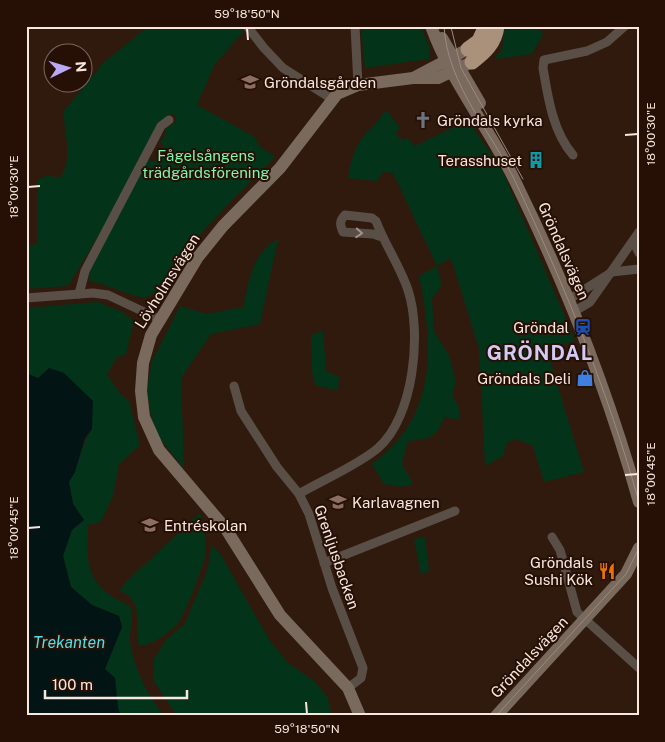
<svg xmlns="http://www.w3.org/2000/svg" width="665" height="742" viewBox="0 0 665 742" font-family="'Public Sans',sans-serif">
<rect width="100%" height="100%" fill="#301a0d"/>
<!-- green -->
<g fill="#03341a">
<path d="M149,26H240L243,32L215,64L197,105L255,137L259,146L275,157C243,190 209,222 180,258C172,269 160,296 145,297C134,298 104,283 90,281L88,271L147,159L154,162L164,145L160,143L166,133L165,129L176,122V115L170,114L159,123L116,206L68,286L26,289V247L38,243V179L50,175L54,177H61C74,155 63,133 64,111L104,62Z"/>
<path d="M361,26H421L429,46V59L365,68Z"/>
<path d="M504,26H537L543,34L532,54L495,59L499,52L502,50Z"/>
<path d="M387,111L400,128L395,133L403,141L407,137L415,146L468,120L503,172L575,340L547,351L584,472L544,482L533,446L517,439L507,442L503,456L485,466L479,349L451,258L437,266L442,286L432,298L434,331L449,356L456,381L452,395L459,408L460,420L445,417C434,438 432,439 408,441L402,464L413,484L401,487L384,484L372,464C437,417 434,348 419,276L437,266L393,173L383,172L377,181L348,178C350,162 355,146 366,133C373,126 379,121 384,112Z"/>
<path d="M278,239L260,324L211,334L181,378L184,469L157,435L150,411L147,388L152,361L180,306L207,314L243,307C249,281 252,253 278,239Z"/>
<path d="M97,302L121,311L134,321L126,354L116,358L107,375L121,394L129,401L140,445L119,464L113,496L101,522L88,525C88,555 83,575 110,595C116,600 124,602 130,606C135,619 129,628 130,641C133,667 148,695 164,716H121L118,708L115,678L105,669L122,627L119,616L92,605L71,587L63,556L72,530L84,520L73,504L69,482C79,465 81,445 92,429L38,378L26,373V308Z"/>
<path d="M323,331L326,371L339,377L338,391L315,385L312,371L311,335Z"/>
<path d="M200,513C205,525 206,542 205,555C204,566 185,614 178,623C169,633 153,645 139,646C134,626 145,599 119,591L128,580Z"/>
<path d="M425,537L429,571L421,574L414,539Z"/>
<path d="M212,545L221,555L270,641L288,663L314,681L327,696L332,716H177L153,680L154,659L166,640L185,623L207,571Z"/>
</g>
<!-- water -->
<path fill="#031415" d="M49,368L64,373L93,401L92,429L85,438L75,472L69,482L73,504L84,520L72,530L63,556L71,587L92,605L119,616L122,627L105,669L115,678L118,708L121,716H26V373L38,378Z"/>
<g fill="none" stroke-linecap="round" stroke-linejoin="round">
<!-- street -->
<g stroke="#594f47" stroke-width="9">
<path d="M247,26L264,48L283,68L332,99"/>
<path d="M355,26L358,85"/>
<path d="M573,155C553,132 548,98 543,68L544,60L587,51L607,42L625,26"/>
<path d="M633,241L639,253"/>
<path d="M79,294L85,271L161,126L169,120"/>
<path d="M26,298L93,293L108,295L159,319"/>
<path d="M568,300L612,272L639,269"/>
<path d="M573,312L590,302L639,232"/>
<path d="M234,386L241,411L277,467L299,494L309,514L332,588L363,668L361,678L348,688"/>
<path d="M299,494C321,481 360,464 378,448C414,417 422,333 408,290C400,266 385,245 376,221L372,218L345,215C339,221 340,225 343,232L373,234L382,237"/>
<path d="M552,537L560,550L577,612L639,668"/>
<path d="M324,563L455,511"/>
</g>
<!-- secondary -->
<g stroke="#7a6a5d" stroke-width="12">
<path d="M431,26C451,82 490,129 516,183C566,285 608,392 639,502"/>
<path d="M442,38L480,103"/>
<path d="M415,77L468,49"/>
<path d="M360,716L348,688L280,615L226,529L159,450L144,417L141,391L143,363L151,335L198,257L223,226L280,168L337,94L358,85L413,78H438L472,62"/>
<path d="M496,716L626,574L639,548"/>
</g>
<!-- highway -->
<g stroke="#aa917c" stroke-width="15">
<path d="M468,49L479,41L486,26"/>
<path d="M472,62C485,52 495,43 497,26"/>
</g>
<!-- tram -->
<g stroke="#9c897f" stroke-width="1">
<path d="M444,26C447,85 492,132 516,183C565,286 608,392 639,502"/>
<path d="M451,27L461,68L523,179"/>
<path d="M496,716L626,574L639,548"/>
</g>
</g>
<!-- one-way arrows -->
<defs><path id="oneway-chevron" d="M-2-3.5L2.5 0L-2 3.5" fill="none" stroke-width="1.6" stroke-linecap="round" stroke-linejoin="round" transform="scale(1.25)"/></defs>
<use stroke="#a0938b" href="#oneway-chevron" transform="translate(359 233) rotate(4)"/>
<!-- ticks -->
<path fill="none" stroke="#f7e7df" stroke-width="2" d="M247,28L248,40M625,135L638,134M28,187L40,186M625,475L638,474M28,528L40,527M306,702L307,714"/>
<!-- icons -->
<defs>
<g id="school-bare" transform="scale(1.35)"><path d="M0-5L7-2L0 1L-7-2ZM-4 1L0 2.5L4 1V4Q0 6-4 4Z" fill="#8d6e63" stroke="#261005" stroke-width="2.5" paint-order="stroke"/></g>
<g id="church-bare" transform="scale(1.35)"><path d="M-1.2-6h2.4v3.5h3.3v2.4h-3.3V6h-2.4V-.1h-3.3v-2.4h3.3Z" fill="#6b7280" stroke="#261005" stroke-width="2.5" paint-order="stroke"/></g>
<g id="building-bare" transform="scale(1.35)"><path d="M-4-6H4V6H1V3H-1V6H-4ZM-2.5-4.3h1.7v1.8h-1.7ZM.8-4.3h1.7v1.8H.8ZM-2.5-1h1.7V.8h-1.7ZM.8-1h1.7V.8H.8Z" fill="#0f9aa8" stroke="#261005" stroke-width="2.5" paint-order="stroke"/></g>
<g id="station-bare" transform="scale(1.35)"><path d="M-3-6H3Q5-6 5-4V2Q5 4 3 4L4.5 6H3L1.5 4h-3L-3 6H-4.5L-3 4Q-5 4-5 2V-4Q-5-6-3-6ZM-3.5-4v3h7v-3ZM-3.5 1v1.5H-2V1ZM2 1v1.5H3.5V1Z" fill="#1a4fb4" stroke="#261005" stroke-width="2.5" paint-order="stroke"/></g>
<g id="shop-bare" transform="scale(1.35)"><path d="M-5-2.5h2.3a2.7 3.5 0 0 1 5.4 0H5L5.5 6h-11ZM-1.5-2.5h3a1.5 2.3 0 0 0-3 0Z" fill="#3f7fe0" stroke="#261005" stroke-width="2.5" paint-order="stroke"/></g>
<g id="restaurant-bare" transform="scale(1.35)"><path d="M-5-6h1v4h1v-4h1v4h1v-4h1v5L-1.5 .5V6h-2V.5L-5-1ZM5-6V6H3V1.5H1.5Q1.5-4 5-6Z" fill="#e8710a" stroke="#261005" stroke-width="2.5" paint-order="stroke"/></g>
</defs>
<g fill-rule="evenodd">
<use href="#school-bare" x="250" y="82"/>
<use href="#church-bare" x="423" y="120"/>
<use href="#building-bare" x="536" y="160"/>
<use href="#station-bare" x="583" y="327"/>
<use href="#shop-bare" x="585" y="378"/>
<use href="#school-bare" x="338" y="502"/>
<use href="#school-bare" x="150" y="525"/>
<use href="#restaurant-bare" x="607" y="571"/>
</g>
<g text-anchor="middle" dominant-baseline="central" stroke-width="4" stroke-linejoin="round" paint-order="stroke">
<!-- poi labels -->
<g font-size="15" fill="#f7e7df" stroke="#261005" text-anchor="start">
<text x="264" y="82">Gröndalsgården</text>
<text x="437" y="120">Gröndals kyrka</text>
<text x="522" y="160" text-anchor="end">Terasshuset</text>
<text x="569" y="327" text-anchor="end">Gröndal</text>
<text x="571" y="378" text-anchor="end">Gröndals Deli</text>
<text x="352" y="502">Karlavagnen</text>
<text x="164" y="525">Entréskolan</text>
<text x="593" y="562" text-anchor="end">Gröndals<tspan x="593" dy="17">Sushi Kök</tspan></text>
</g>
<!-- park labels -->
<g font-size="15" fill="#7ff5ac" stroke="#261005">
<text x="206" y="155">Fågelsångens<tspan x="206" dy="17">trädgårdsförening</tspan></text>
</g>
<!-- street labels -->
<g font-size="15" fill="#f7e7df" stroke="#261005">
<text transform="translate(564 251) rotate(66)">Gröndalsvägen</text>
<text transform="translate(167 281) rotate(-58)">Lövholmsvägen</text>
<text transform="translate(337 557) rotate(71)">Grenljusbacken</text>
<text transform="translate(529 657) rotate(-47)">Gröndalsvägen</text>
</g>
<!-- water labels -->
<g font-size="16" font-style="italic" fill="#51dee8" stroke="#261005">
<text x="69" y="642">Trekanten</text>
</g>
<!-- district labels -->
<g font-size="20" font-weight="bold" letter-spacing="1" fill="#d2cbf6" stroke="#261005">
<text x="540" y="353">GRÖNDAL</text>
</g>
</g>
<!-- border -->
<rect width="665" height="742" fill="none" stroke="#261005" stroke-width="55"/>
<!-- north arrow -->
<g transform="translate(68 68) rotate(85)"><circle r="24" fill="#261005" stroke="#7a665c"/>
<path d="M0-4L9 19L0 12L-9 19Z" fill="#baaaf6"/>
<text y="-8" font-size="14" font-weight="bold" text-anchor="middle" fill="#f7e7df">N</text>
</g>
<!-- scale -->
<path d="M45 690v8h142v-8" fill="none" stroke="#f7e7df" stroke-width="2.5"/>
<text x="52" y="690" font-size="15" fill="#f7e7df" stroke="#261005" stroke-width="4" paint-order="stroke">100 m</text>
<rect x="28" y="28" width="610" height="686" fill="none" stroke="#f7e7df" stroke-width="2"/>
<g font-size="12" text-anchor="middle" fill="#f7e7df">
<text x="247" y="18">59°18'50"N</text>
<text transform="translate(651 134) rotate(-90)" y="4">18°00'30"E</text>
<text transform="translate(14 187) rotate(-90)" y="4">18°00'30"E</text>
<text transform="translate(651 474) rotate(-90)" y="4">18°00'45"E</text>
<text transform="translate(14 528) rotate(-90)" y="4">18°00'45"E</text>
<text x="307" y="733">59°18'50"N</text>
</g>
</svg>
